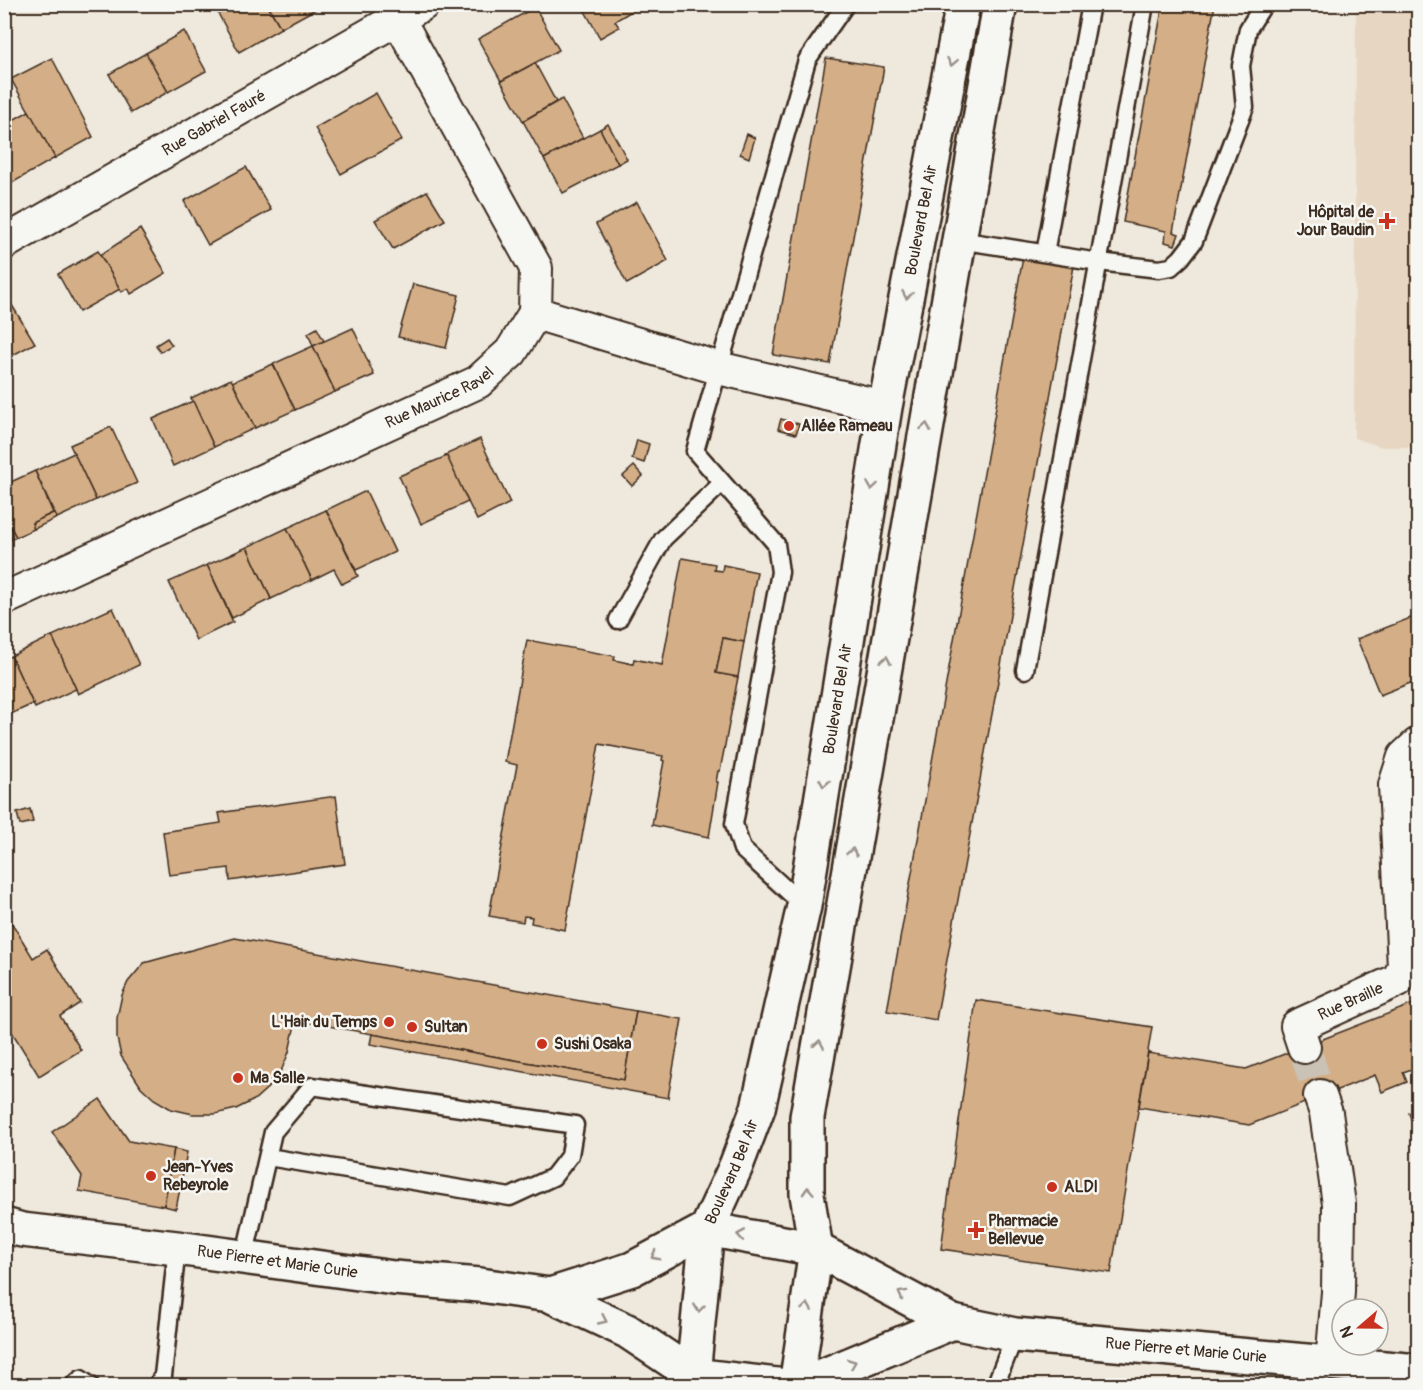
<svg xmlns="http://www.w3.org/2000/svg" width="1423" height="1390" viewBox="0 0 1423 1390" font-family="Pangolin,sans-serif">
<rect width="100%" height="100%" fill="#efe8dc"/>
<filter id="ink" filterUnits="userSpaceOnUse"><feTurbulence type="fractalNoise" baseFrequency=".0167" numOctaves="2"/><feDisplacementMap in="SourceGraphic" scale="12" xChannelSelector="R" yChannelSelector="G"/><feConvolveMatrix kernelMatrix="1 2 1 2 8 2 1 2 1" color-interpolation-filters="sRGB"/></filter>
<g filter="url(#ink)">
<!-- built -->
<path fill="#e7d7c2" d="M1356,5H1418V447H1382L1354,438Z"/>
<!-- building -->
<g fill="#d4ae86" stroke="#3b2a1e" stroke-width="1.5">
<path d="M213,4H267L281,28L239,52Z"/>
<path d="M267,4H322L323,5L281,28Z"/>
<path d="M581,4H632L635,9L615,21L619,27L600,38Z"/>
<path d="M1163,4H1215L1173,232L1179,234L1175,245L1165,242L1166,231L1123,222Z"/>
<path d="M535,7L559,50L501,81L478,39Z"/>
<path d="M184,31L206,71L168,92L146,53Z"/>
<path d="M146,53L168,92L131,113L109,74Z"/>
<path d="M52,58L93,137L55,158L11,79Z"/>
<path d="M826,58L884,67L830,364L773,355Z"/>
<path d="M535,63L556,102L523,121L501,81Z"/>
<path d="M376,93L402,140L341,174L315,128Z"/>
<path d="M562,99L583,138L544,159L523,121Z"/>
<path d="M29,111L55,158L12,183L4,170V125Z"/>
<path d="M608,124L627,159L618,164L600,129Z"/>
<path d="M600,129L618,164L563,193L544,159Z"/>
<path d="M747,134L755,138L749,158L740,154Z"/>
<path d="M246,167L271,210L208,245L184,201Z"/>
<path d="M427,191L445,220L393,249L375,220Z"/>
<path d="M637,202L668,261L627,284L596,224Z"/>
<path d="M140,229L166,273L131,294L128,288L121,292L100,255Z"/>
<path d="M98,251L120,289L79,312L58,274Z"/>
<path d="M1023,257L1074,266L936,1020L887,1011Z"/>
<path d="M413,284L459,295L446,348L398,337Z"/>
<path d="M10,302L35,343L4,360V305Z"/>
<path d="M317,328L324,341L313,346L308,333Z"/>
<path d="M353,328L374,375L335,392L313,346Z"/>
<path d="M167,338L172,345L160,352L156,345Z"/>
<path d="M313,346L335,392L295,410L273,364Z"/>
<path d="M273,364L295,410L255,428L232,382Z"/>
<path d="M231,379L255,428L214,447L191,398Z"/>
<path d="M193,401L214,447L173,466L153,419Z"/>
<path d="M781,419L799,424L796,434L778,429Z"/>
<path d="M111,427L137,483L96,500L70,445Z"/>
<path d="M480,439L510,503L477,520L445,455Z"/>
<path d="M637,440L649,444L644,463L632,459Z"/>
<path d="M74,453L96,500L57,518L35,471Z"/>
<path d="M447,456L468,502L421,524L399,476Z"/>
<path d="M634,466L643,476L632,486L623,476Z"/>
<path d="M35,471L53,513L32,523L34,529L16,537L4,514V485Z"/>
<path d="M366,491L395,552L356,570L326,510Z"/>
<path d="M326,510L358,576L342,584L334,569L312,580L287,528Z"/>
<path d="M53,513L57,518L34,529L32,523Z"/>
<path d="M4,514L16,537L4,542Z"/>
<path d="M287,528L312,580L271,599L247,547Z"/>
<path d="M247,547L271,599L232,618L207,565Z"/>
<path d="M682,558L715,564L714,570L722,571L723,565L757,572L744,642L723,638L716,673L738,677L720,771H718L716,782H718L709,837L652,825L664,761L662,760L663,756L599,744L565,930L531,923L532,917L524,916L523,922L489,916L517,765L505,762L527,640L615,656L614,660L633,664L634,659L662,665Z"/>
<path d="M207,565L233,622L196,640L169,582Z"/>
<path d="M113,608L139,665L78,694L52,636Z"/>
<path d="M1418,615V680L1380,695L1357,639Z"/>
<path d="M52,636L76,689L35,708L11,656Z"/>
<path d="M723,638L744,642L738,677L716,673Z"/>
<path d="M11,656L33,704L4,717V659Z"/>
<path d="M336,796L345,864L230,881L229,868L169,875L163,832L221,823L219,813Z"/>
<path d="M30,809L33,822L20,825L17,813Z"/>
<path d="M4,910L33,958L47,949L80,1003L60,1016L81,1050L39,1076L4,1019Z"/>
<path d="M235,938L636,1011L624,1080L296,1020L289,1052L282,1069L272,1084L254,1100L236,1109L215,1114H193L171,1109L154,1099L141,1087L121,1056L117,1038V1018L122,995L128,982L144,963Z"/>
<path d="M976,1000L1152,1027L1111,1273L941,1249Z"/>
<path d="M1418,1002V1067L1403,1072L1407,1082L1382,1092L1375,1075L1249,1125L1139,1107L1148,1053L1246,1069Z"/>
<path d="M636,1011L682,1019L668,1098L370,1044L372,1034L624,1080Z"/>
<path d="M100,1099L129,1141L174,1149L164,1206L79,1191L82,1176L52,1132Z"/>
<path d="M1418,1110V1139L1409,1113Z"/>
<path d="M174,1149L187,1152L176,1209L164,1206Z"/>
</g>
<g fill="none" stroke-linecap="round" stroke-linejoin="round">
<!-- minor-tunnel -->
<path stroke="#cbc2b6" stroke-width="32" stroke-dasharray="32 16" stroke-linecap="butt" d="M1304,1047L1320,1096"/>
<!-- service casing -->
<g stroke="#3b2a1e" stroke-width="21">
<g id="service">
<path d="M959,240L1099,262L1159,269L1171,267L1181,258L1194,241L1245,107L1241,66L1248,29L1264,4"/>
<path d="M1045,253L1091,4"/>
<path d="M618,620L663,539L722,483"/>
<path d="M1025,670L1145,4"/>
<path d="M804,906L742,849L734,824L780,572L776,544L695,451L807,60L846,4"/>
<path d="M244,1258L273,1132L312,1086L575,1125L570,1155L553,1177L510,1197L268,1157"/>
<path d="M73,1386L81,1379L91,1386"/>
<path d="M156,1386L163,1376L177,1248"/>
<path d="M995,1386L1015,1335"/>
</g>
</g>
<!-- minor casing -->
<g stroke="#3b2a1e" stroke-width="36">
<g id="minor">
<path id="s1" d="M4,243L423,4"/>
<path d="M535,313L718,368L885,407"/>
<path id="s2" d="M4,599L478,382L511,352L535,313L536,268L390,4"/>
<path id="s3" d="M1304,1047L1297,1026L1398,980L1404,967L1395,785L1404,757L1418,744"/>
<path d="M1320,1096L1326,1113L1339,1204L1338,1292L1332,1363"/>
</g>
</g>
<!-- tertiary casing -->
<g stroke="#3b2a1e" stroke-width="38">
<g id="tertiary">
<path id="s4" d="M4,1225L22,1230L177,1248L394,1278L480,1285L550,1295L627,1331L693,1375"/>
<path d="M550,1295L632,1269L707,1229"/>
</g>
</g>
<!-- secondary casing -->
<g stroke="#3b2a1e" stroke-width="38">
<g id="secondary">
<path id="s5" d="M816,1249L953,1322L1015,1335L1418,1371"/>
<path d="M798,1386L953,1322"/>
</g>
</g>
<!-- primary casing -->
<g stroke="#3b2a1e" stroke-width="38">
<g id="primary">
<path d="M707,1229L816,1249"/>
<path d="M693,1375L786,1386"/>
<path id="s6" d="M692,1386L707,1229L736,1166L758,1108L804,906L885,407L963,4"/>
<path d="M796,1386L816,1249L807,1194V1117L1000,4"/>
</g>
</g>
<!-- service -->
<use href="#service" stroke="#f6f6f2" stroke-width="16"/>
<!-- minor -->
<use href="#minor" stroke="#f6f6f2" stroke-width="32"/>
<!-- tertiary -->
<use href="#tertiary" stroke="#f6f6f2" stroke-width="33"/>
<!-- secondary -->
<use href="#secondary" stroke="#f6f6f2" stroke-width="33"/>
<!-- primary -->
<use href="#primary" stroke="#f6f6f2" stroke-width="33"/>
</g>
<!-- one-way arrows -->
<defs><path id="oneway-chevron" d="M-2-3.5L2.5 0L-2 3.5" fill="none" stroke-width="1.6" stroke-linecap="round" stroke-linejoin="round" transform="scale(1.5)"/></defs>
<g stroke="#989088">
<use href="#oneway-chevron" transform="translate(952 62) rotate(101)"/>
<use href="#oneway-chevron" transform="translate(907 295) rotate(101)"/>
<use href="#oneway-chevron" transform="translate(926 427) rotate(-80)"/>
<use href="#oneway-chevron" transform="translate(872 486) rotate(99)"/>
<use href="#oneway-chevron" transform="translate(886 660) rotate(-80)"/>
<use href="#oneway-chevron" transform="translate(824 783) rotate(99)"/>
<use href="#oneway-chevron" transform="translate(852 852) rotate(-80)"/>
<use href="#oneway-chevron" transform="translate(819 1044) rotate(-80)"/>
<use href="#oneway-chevron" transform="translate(808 1191) rotate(-93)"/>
<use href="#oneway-chevron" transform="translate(741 1235) rotate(-170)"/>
<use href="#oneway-chevron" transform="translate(655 1256) rotate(152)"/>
<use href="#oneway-chevron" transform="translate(902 1294) rotate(-151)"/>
<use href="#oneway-chevron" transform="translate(807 1307) rotate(-82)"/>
<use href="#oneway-chevron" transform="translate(699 1308) rotate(96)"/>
<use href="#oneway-chevron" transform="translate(603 1320) rotate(25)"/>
<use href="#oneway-chevron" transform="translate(852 1363) rotate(-22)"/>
</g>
</g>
<!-- markers -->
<g fill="#c8321e" stroke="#f6f6f2" stroke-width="2">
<path d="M1384 212h6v6h6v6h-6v6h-6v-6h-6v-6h6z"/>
<circle cx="789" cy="426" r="6"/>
<circle cx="389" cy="1022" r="6"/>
<circle cx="412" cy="1027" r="6"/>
<circle cx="542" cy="1044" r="6"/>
<circle cx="238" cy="1078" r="6"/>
<circle cx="151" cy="1176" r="6"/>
<circle cx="1052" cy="1187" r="6"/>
<path d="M973 1221h6v6h6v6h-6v6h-6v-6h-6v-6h6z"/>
</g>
<g text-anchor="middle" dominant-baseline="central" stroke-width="5" stroke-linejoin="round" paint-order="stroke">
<!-- street labels -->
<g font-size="16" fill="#3b2a1e" stroke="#f6f6f2">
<text stroke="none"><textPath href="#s1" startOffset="242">Rue Gabriel Fauré</textPath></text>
<text stroke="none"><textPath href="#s6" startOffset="1192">Boulevard Bel Air</textPath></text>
<text stroke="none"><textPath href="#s2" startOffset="480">Rue Maurice Ravel</textPath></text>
<text stroke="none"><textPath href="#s6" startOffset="706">Boulevard Bel Air</textPath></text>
<text stroke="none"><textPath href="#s3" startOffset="81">Rue Braille</textPath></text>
<text stroke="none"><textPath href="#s6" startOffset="220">Boulevard Bel Air</textPath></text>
<text stroke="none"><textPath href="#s4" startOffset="276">Rue Pierre et Marie Curie</textPath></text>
<text stroke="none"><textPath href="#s5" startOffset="390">Rue Pierre et Marie Curie</textPath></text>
</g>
<!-- poi labels -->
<g font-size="16" font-weight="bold" fill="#3b2a1e" stroke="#f6f6f2" text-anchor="start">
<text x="1374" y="212" text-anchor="end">Hôpital de<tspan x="1374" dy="18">Jour Baudin</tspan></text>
<text x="801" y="426">Allée Rameau</text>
<text x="377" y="1022" text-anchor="end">L'Hair du Temps</text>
<text x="424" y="1027">Sultan</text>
<text x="554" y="1044">Sushi Osaka</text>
<text x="250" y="1078">Ma Salle</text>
<text x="163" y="1167">Jean-Yves<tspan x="163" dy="18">Rebeyrole</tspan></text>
<text x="1064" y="1187">ALDI</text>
<text x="988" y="1221">Pharmacie<tspan x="988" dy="18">Bellevue</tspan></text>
</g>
</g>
<!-- margin -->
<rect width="1423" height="1390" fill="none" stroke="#f6f6f2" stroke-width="24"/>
<rect x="12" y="12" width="1399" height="1366" fill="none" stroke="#3b2a1e" stroke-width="2" filter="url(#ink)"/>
<!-- north arrow -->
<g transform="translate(1360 1327) rotate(250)"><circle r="28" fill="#f6f6f2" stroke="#aba49d" stroke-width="1.5"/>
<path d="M0-4.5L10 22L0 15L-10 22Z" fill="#c8321e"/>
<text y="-9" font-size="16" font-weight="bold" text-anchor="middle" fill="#3b2a1e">N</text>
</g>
</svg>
